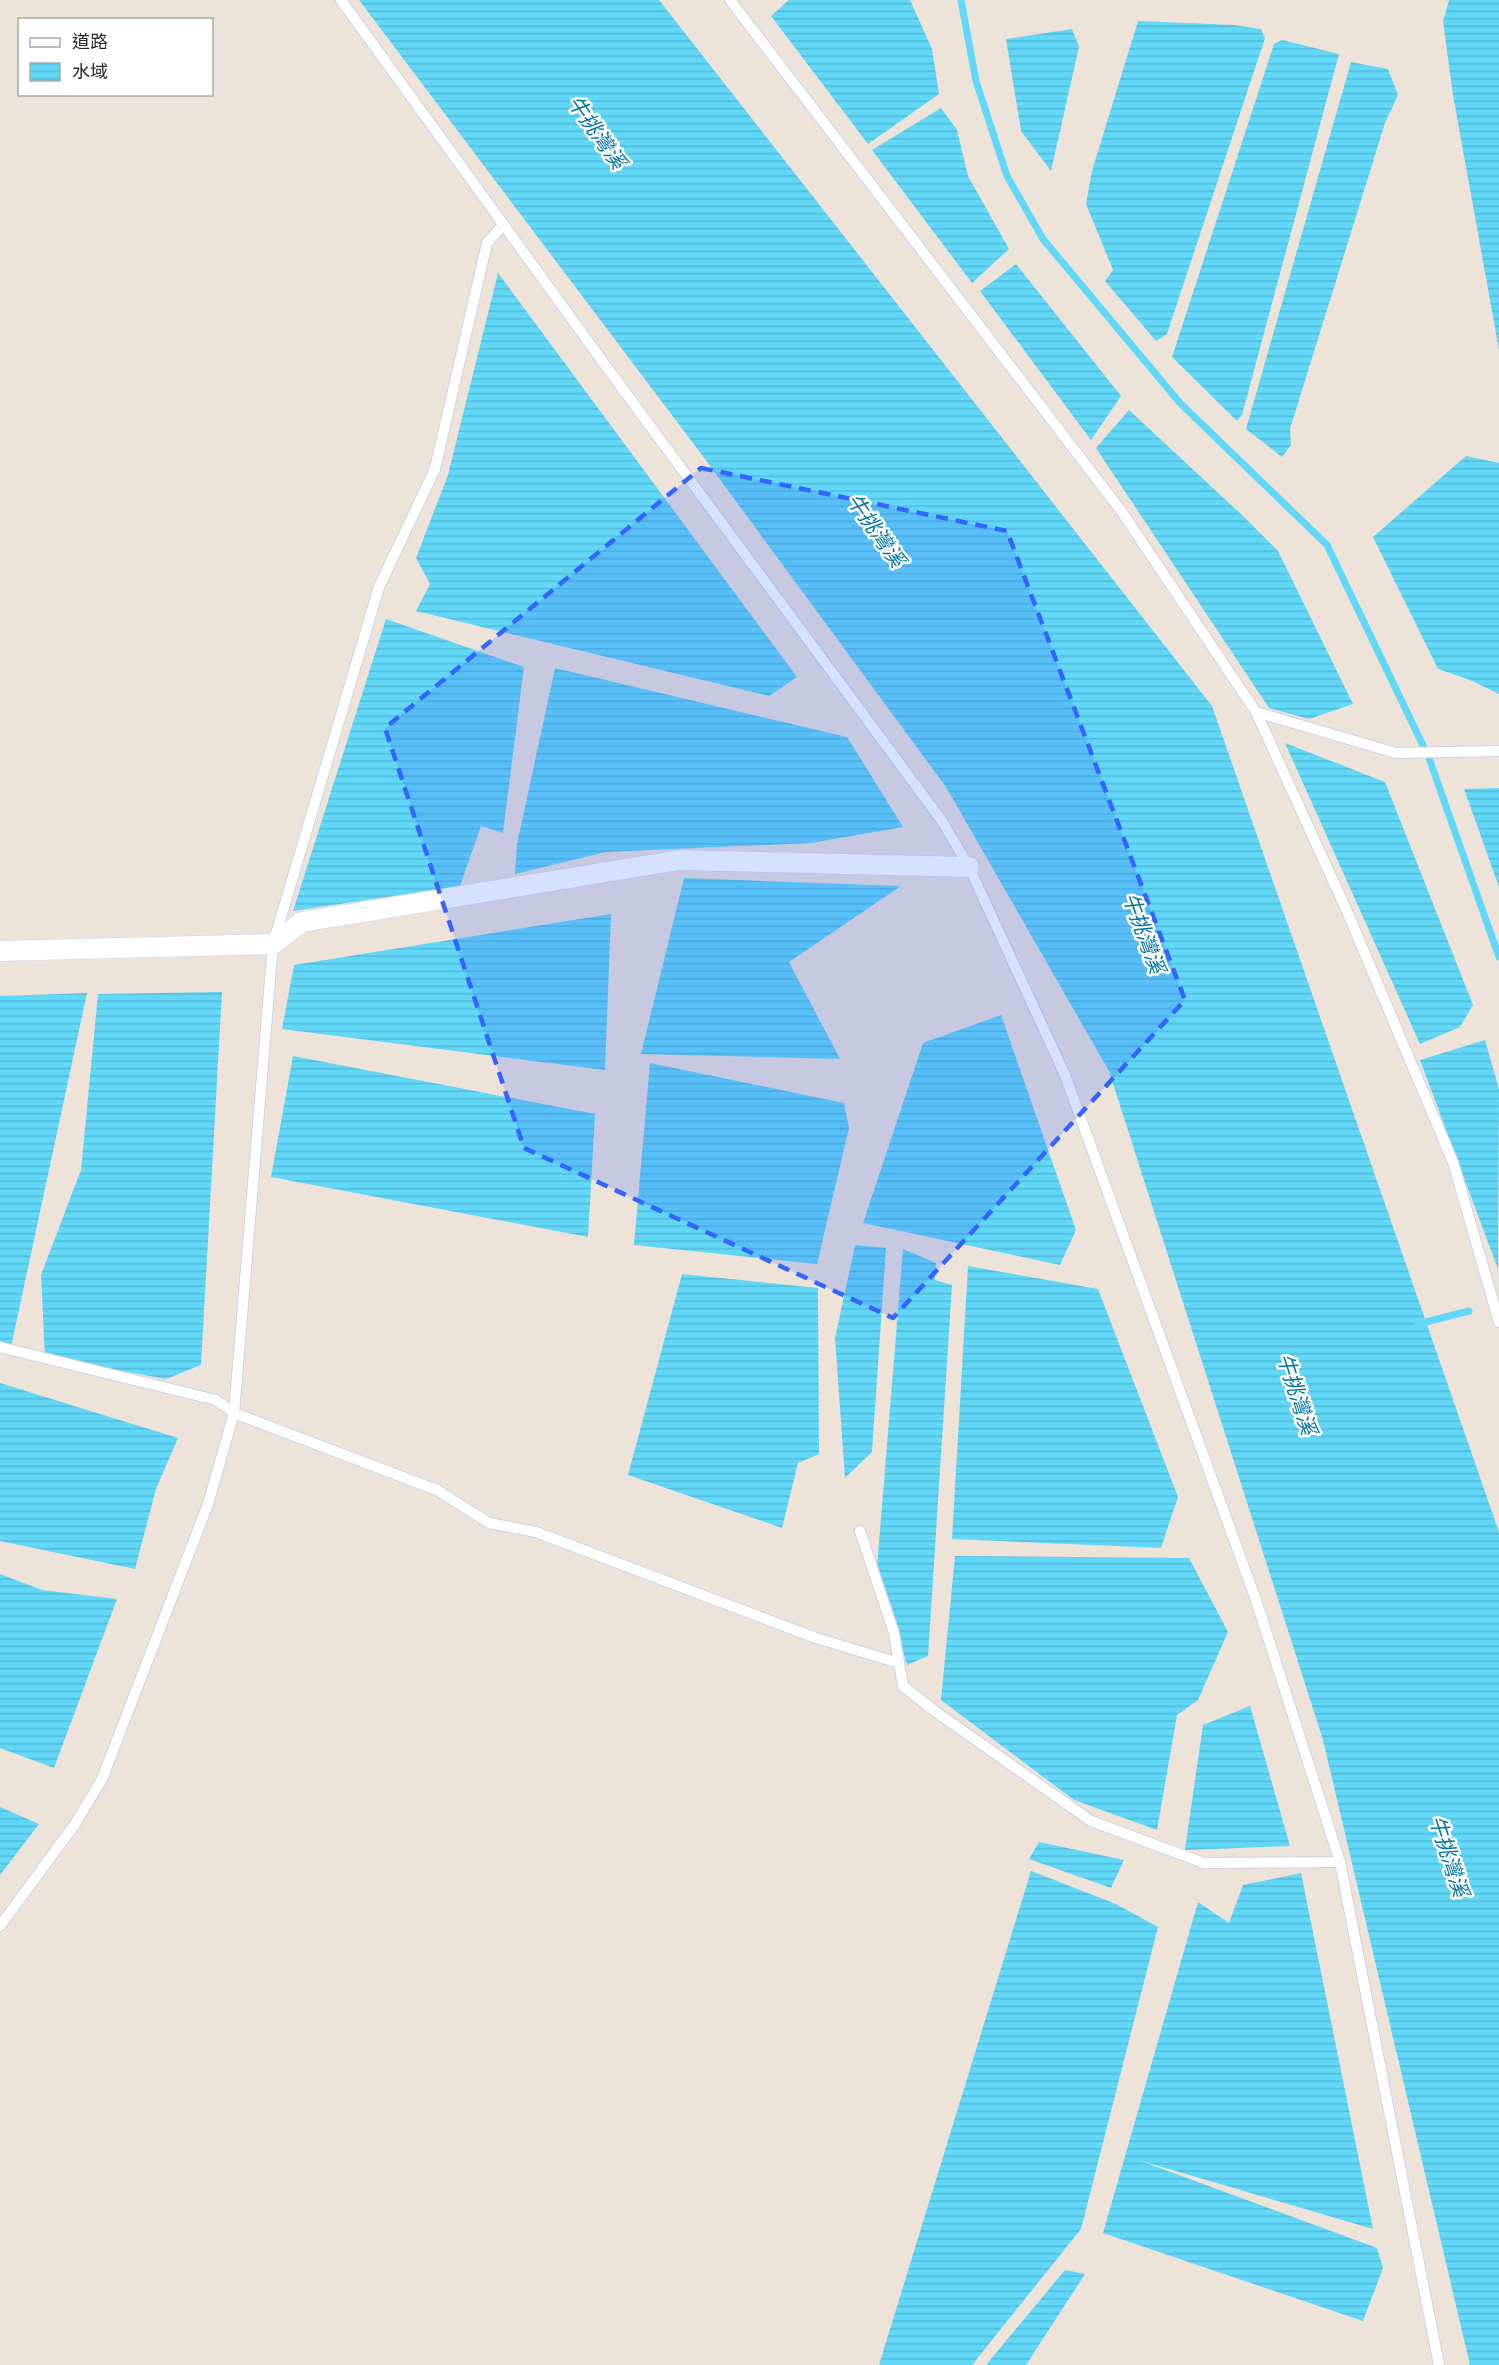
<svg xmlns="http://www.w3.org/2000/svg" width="1499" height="2365" viewBox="0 0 1499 2365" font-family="Montserrat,'Noto Sans TC',sans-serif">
<defs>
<pattern id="water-rules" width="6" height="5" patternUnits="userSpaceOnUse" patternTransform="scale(1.5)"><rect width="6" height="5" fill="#62d8f8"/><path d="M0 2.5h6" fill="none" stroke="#55b9d5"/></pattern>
</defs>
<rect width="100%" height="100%" fill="#ede3d9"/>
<!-- water -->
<g fill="url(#water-rules)">
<path d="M359,0H659L1212,706L1499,1532V2365H1470L1323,1740L1109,1071L946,787L699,451Z"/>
<path d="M789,0H910L932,49L939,94L868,144L771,16Z"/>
<path d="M1449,0H1499V350L1453,95L1443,22Z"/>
<path d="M1138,21L1234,25L1261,29L1265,38L1167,334L1156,341L1105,281L1113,270L1086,204L1092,171Z"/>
<path d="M1072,29L1079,47L1051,171L1021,131L1006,39Z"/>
<path d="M1282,40L1339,54L1242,415L1237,421L1172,357L1274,44Z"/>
<path d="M1351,62L1388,69L1398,95L1385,123L1290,429L1291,445L1282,457L1246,429Z"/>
<path d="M941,108L957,130L968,176L1009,249L972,283L872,150Z"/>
<path d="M1016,264L1121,396L1091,440L980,291Z"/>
<path d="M498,273L797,677L769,696L416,611L430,584L416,558L448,475Z"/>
<path d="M1129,410L1243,516L1278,551L1353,704L1309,719L1269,708L1096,448Z"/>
<path d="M1466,456L1499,463V694L1470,680L1438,669L1373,537Z"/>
<path d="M386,619L524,667L503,833L481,826L460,886L293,911Z"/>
<path d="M555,668L847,737L903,827L811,843L606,852L515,874L517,844Z"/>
<path d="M1285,743L1385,782L1473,1005L1460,1027L1420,1044Z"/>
<path d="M1499,788V887L1464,789Z"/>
<path d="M684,878L901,886L789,962L840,1059L641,1054Z"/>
<path d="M611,914L605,1070L282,1029L294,965Z"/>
<path d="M222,992L201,1365L166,1379L45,1357L41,1275L81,1170L98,994Z"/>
<path d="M87,993L11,1347L0,1344V996Z"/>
<path d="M1001,1015L1076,1230L1060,1265L863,1223L923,1043Z"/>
<path d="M1485,1040L1499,1089L1498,1269L1420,1060Z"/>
<path d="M293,1056L595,1114L588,1237L271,1177Z"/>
<path d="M650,1063L844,1103L849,1128L817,1264L634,1245Z"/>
<path d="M855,1245L886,1248L872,1452L845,1478L835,1338Z"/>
<path d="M903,1249L936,1263L935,1280L952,1285L928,1656L907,1665L877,1567Z"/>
<path d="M968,1266L1098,1289L1178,1497L1161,1548L952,1539Z"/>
<path d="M682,1274L818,1288L819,1454L798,1463L782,1528L628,1475Z"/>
<path d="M0,1383L178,1438L156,1489L135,1569L0,1541Z"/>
<path d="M955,1556L1189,1558L1228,1632L1198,1700L1177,1715L1157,1830L1074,1800L941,1700Z"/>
<path d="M0,1574L42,1590L117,1599L54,1768L0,1748Z"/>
<path d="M1250,1706L1290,1846L1185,1850L1203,1725Z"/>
<path d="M0,1807L39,1824L0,1875Z"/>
<path d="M1039,1842L1124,1860L1111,1888L1029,1859Z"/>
<path d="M1031,1871L1116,1904L1158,1927L1081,2229L972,2365H879Z"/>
<path d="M1301,1873L1373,2229L1138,2160L1377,2248L1383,2268L1363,2321L1103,2233L1198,1902L1229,1923L1243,1885Z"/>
<path d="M1065,2270L1085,2274L1026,2365H986Z"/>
</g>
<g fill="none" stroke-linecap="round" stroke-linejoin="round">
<!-- stream -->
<g stroke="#62d8f8" stroke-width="7">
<path d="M961,0L976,81L1007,176L1043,239L1180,403L1327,545L1429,758L1499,957"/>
<path d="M1418,1324L1469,1311"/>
</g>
<!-- service casing -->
<g stroke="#ced3e3" stroke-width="12">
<g id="service">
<path d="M341,0L608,369L942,821L969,867L1065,1075L1256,1600L1340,1862L1439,2365"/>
<path d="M730,0L1122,512L1256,712L1346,909L1453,1162L1499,1322"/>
<path d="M1256,712L1396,753L1499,751"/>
<path d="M0,1347L216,1400L234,1413L437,1490L489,1523L536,1532L816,1638L899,1663"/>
<path d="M860,1531L894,1633L903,1686L936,1712L1091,1821L1204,1863L1340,1862"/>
<path d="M0,1926L75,1824L102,1779L208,1504L234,1413L273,944L379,587L435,469L487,243L503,225"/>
</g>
</g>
<!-- minor casing -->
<g stroke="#ced3e3" stroke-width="21">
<path id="minor" d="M0,951L273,944L302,922L680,860L969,867"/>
</g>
<!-- service -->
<use href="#service" stroke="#fff" stroke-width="10"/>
<!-- minor -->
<use href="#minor" stroke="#fff" stroke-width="20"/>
</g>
<!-- marked area -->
<path fill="#3364ff" fill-opacity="0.2" stroke="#3364ff" stroke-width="4.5" stroke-dasharray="12 8" stroke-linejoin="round" d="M701,468L1007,531L1185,1000L893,1318L524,1148L385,728Z"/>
<g text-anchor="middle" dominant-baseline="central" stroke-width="5" stroke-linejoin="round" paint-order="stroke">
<!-- water labels -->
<g font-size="21" font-style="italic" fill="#0274a3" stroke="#fff">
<text transform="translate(597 132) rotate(55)">牛挑灣溪</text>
<text transform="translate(876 530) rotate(55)">牛挑灣溪</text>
<text transform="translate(1144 933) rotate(70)">牛挑灣溪</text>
<text transform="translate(1297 1394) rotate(72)">牛挑灣溪</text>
<text transform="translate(1449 1856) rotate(72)">牛挑灣溪</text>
</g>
</g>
<!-- legend -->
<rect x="18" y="18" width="195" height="78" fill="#ffffff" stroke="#a9a9a9" stroke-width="1.5"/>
<rect x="30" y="38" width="30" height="9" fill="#ffffff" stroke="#a9a9a9" stroke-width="1.5"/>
<text x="72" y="48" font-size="18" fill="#292929">道路</text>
<rect x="30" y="63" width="30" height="18" fill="url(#water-rules)" stroke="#a9a9a9" stroke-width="1.5"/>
<text x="72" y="78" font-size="18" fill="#292929">水域</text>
</svg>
